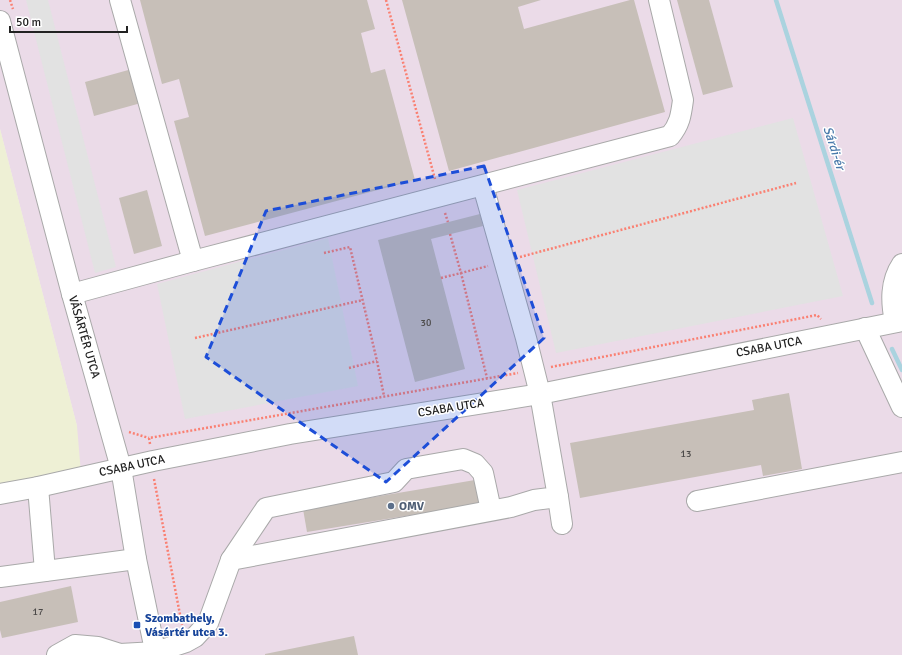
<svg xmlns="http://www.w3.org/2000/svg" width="902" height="655" viewBox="0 0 902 655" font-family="Signika,sans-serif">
<rect width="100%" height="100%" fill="#f2efe9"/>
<!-- industrial -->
<path fill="#ebdbe8" d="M0,0H902V655H0V502L77,426L0,129Z"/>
<!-- farmland -->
<path fill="#eef0d5" d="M0,129L77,426L82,485L0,502Z"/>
<!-- parking -->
<g fill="#e2e2e2">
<path d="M26,0H48L116,267L95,273Z"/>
<path d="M793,118L843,296L556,353L517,190Z"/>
<path d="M328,238L358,386L185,419L157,284Z"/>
</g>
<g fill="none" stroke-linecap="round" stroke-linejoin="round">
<!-- stream -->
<g stroke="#aad3df" stroke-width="4.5">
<path d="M776,0L872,303"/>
<path d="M892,349L902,370"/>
</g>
</g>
<!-- building -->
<g fill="#c7bfb8">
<path d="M140,0H367L375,29L361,33L371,73L385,69L415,180L205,236L174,121L189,117L179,79L162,84Z"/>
<path d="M402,0H541L518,7L524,29L630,0H634L665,112L449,171Z"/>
<path d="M677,0H709L733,87L703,95Z"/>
<path d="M132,69L141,103L94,116L85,82Z"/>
<path d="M147,190L162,246L134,254L119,198Z"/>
<path d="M480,214L483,226L431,239L465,369L415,382L378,240Z"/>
<path d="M789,393L802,469L763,476L761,465L580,498L570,443L754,410L752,400Z"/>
<path d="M475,480L479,504L307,532L303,509Z"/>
<path d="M71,586L78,622L2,638L0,630V602Z"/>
<path d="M354,636L358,655H265V654Z"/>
</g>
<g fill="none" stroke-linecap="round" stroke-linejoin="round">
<!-- minor casing -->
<g stroke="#a9a9a9" stroke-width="22">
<g id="minor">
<path d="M120,0L193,261"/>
<path d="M0,21L72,294L121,468L136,559L156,655"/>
<path d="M72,294L193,261L670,136C680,124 681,115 683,100L659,0"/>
<path d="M895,322C891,302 890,282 902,264"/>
<path d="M865,328L902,407"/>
<path d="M38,487L45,571"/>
<path d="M0,494L38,487L153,461L290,434L540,394L902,321"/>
<path d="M558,497L562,524"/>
<path d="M697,501L902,462"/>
<path d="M231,560L266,508L394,482L406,469L463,459L475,464L483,473L491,510"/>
<path d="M0,577L136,559"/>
<path d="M57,655L75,645L98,647L120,654L156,652L186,642L195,637L208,623L231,560L511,507L534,500L558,497L540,394L526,338L483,186"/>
</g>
</g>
<!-- path -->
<g stroke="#fa8072" stroke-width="2.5" stroke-dasharray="2 2" stroke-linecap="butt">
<path d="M10,0L13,9"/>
<path d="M386,0L435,179"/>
<path d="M445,213L448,222"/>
<path d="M450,234L461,273L488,266"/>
<path d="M324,253L350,247L377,361L384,396"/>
<path d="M520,257L796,183"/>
<path d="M441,278L461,273L487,378"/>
<path d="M195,338L363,300"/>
<path d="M551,367L817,315L821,319"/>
<path d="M349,368L377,361"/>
<path d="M129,432L149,438"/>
<path d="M150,444L149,438L518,373"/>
<path d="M154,479L182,625"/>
</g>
<!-- minor -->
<use href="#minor" stroke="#fff" stroke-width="20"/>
</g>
<!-- marked area -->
<path fill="#1d4ed8" fill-opacity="0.2" stroke="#1d4ed8" stroke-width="3" stroke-dasharray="8 5" stroke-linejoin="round" d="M484,166L544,338L386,482L206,357L266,211Z"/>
<!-- markers -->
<circle fill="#5c6f8a" stroke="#fff" stroke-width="1.5" cx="391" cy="506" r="4"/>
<rect fill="#1a4fb4" stroke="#fff" stroke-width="1.5" x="133" y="621" width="8" height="8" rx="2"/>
<g text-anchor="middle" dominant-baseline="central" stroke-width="3" stroke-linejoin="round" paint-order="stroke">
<!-- number labels -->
<g font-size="10" fill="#4b4948">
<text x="426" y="323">30</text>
<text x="686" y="454">13</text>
<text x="38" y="612">17</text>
</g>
<!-- street labels -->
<g font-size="12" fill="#222" stroke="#fff">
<text transform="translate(84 337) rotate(74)">VÁSÁRTÉR UTCA</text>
<text transform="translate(769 347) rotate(-11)">CSABA UTCA</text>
<text transform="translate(451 408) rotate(-9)">CSABA UTCA</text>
<text transform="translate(132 466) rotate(-12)">CSABA UTCA</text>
</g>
<!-- service labels -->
<g font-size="12" font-weight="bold" fill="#4e5e75" stroke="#fff" text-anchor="start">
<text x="399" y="506">OMV</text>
</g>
<!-- transit labels -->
<g font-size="12" font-weight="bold" fill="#164399" stroke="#fff" text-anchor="start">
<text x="145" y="618">Szombathely,<tspan x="145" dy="14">Vásártér utca 3.</tspan></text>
</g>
<!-- water labels -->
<g font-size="13" font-style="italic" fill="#4a7aab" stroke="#fff">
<text transform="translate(834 148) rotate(72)">Sárdi-ér</text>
</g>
</g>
<!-- scale -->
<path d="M10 26v6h117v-6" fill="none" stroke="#222222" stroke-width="2"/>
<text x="16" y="26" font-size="12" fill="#222222" stroke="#ffffff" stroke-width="3" paint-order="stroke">50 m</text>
</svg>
